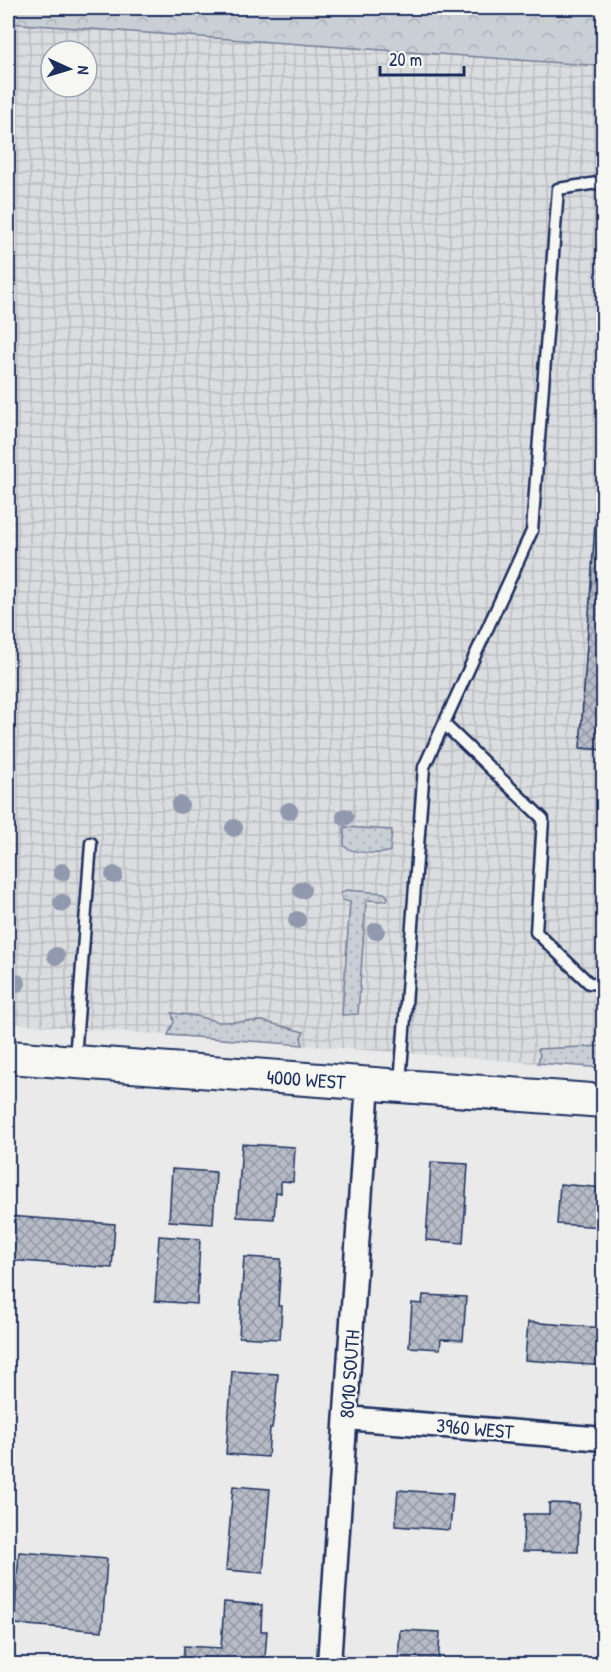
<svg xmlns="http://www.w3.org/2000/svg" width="611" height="1672" viewBox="0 0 611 1672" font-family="'Patrick Hand',sans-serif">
<defs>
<pattern id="industrial-grid" width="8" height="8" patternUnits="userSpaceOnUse" patternTransform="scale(1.5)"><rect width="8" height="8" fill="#dadcde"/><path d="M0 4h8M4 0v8" fill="none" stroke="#babdc1"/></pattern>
<pattern id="grass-dots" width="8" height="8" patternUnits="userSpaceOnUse" patternTransform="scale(1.5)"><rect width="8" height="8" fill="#caced5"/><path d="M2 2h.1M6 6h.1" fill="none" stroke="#adb1b9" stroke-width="1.8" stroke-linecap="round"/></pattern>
<pattern id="forest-crowns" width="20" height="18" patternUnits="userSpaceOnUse" patternTransform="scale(1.5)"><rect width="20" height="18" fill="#caced5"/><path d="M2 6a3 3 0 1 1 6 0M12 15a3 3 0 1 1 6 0" fill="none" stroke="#adb1b9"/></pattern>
<pattern id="building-cross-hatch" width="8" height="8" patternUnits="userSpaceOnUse" patternTransform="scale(1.5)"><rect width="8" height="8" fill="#b6bbc6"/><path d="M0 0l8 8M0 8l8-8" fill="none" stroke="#9398a4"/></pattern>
</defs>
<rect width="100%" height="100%" fill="#e9eae9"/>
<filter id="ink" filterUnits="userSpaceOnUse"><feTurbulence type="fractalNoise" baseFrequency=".0167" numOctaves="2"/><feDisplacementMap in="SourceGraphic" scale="12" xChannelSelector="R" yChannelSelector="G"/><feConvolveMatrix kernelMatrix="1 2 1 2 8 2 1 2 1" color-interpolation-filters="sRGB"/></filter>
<g filter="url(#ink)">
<!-- industrial -->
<path fill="url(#industrial-grid)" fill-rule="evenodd" d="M8,23L603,66V1068L8,1023ZM51,51H87V87H51Z"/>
<!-- grass -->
<g fill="url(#grass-dots)" stroke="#727e9a" stroke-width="1.5">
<path d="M344,827L392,830L390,851C381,855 350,853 344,846Z"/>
<path d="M346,890L384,893L388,897L387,901L366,900L358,1014L342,1015L350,902L342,900L341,893Z"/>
<path d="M172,1013L196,1016L219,1022L263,1021L304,1032L301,1037L303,1045L168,1035L174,1022Z"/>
<path d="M603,1046V1068L538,1063L540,1055L538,1049Z"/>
</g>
<!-- forest -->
<path fill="url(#forest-crowns)" stroke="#727e9a" stroke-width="1.5" d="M8,8H603V66L8,23Z"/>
<!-- building -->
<g fill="url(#building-cross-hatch)" stroke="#1b2f5e" stroke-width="1.5">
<path d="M595,524H604V750L580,748Z"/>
<path d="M242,1144L295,1147L293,1182L281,1181V1193L276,1192L274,1219L237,1217Z"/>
<path d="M431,1162L468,1164L463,1243L426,1240Z"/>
<path d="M172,1169L216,1172L213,1224L169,1221Z"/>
<path d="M560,1184L604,1188V1227L557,1224Z"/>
<path d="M8,1216L115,1224L112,1268L8,1260Z"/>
<path d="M159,1236L200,1239L197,1304L155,1301Z"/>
<path d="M244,1257L281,1259L278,1306H282L280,1339L239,1337Z"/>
<path d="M423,1295L466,1297L463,1340L441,1339L440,1349L409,1347L412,1303L422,1304Z"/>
<path d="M528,1322L604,1328V1366L525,1360Z"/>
<path d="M232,1371L278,1374L275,1408L272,1428H270L268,1457L226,1454Z"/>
<path d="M233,1486L270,1489L263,1573L226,1570Z"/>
<path d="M398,1490L453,1494L450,1530L395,1526Z"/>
<path d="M549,1503L579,1504L578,1552L523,1551L524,1514H549Z"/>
<path d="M19,1552L107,1559L102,1631L14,1624Z"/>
<path d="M224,1602L262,1605L261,1631H267L265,1657H260L259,1664H183L184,1646L221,1648Z"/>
<path d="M400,1630L440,1632L438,1664H398Z"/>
<path d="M515,1661L558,1664H514Z"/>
</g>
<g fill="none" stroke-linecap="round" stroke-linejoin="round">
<!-- service casing -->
<g stroke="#1b2f5e" stroke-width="15">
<g id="service">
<path d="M444,724L543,819L536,932L589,983L604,984"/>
<path d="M75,1059L91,843"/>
<path d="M400,1083L424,767L532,531L558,189L604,182"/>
</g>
</g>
<!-- minor casing -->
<g stroke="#1b2f5e" stroke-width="27">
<g id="minor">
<path d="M346,1418L604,1439"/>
<path d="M329,1664L368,1083"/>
</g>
</g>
<!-- secondary casing -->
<g stroke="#1b2f5e" stroke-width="36">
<path id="secondary" d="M8,1057L604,1101"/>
</g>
<!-- service -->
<use href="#service" stroke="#f6f6f2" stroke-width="10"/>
<!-- minor -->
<use href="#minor" stroke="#f6f6f2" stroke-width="22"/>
<!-- secondary -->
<use href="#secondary" stroke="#f6f6f2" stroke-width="32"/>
</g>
<!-- trees -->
<g fill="#9099ad">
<circle cx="180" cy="805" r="9"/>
<circle cx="289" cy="811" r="9"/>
<circle cx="345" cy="817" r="9"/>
<circle cx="234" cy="828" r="9"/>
<circle cx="62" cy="872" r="9"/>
<circle cx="114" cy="875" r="9"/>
<circle cx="302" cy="890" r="9"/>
<circle cx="62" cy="903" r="9"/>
<circle cx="297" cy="920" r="9"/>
<circle cx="376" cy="931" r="9"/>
<circle cx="56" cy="956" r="9"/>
<circle cx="17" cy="983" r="9"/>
</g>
</g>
<g text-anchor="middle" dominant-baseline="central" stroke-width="5" stroke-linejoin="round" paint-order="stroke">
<!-- street labels -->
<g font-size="20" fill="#1b2f5e" stroke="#f6f6f2">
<text transform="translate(306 1079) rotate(4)">4000 WEST</text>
<text transform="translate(349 1374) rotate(-86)">8010 SOUTH</text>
<text transform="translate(475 1428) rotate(5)">3960 WEST</text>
</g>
</g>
<!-- margin -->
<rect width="611" height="1672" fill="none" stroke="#f6f6f2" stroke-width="30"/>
<rect x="15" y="15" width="581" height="1642" fill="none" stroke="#1b2f5e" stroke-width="2" filter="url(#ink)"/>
<!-- north arrow -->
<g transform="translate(69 69) rotate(94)"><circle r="28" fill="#f6f6f2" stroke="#9ea6b7" stroke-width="1.5"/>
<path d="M0-4.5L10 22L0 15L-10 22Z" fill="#1b2f5e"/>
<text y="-9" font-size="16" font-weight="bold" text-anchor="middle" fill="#1b2f5e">N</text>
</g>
<!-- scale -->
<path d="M380 66v9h84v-9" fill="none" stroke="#1b2f5e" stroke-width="3"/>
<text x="389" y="66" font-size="18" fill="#1b2f5e" stroke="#f6f6f2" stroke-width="4.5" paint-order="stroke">20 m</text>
</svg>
